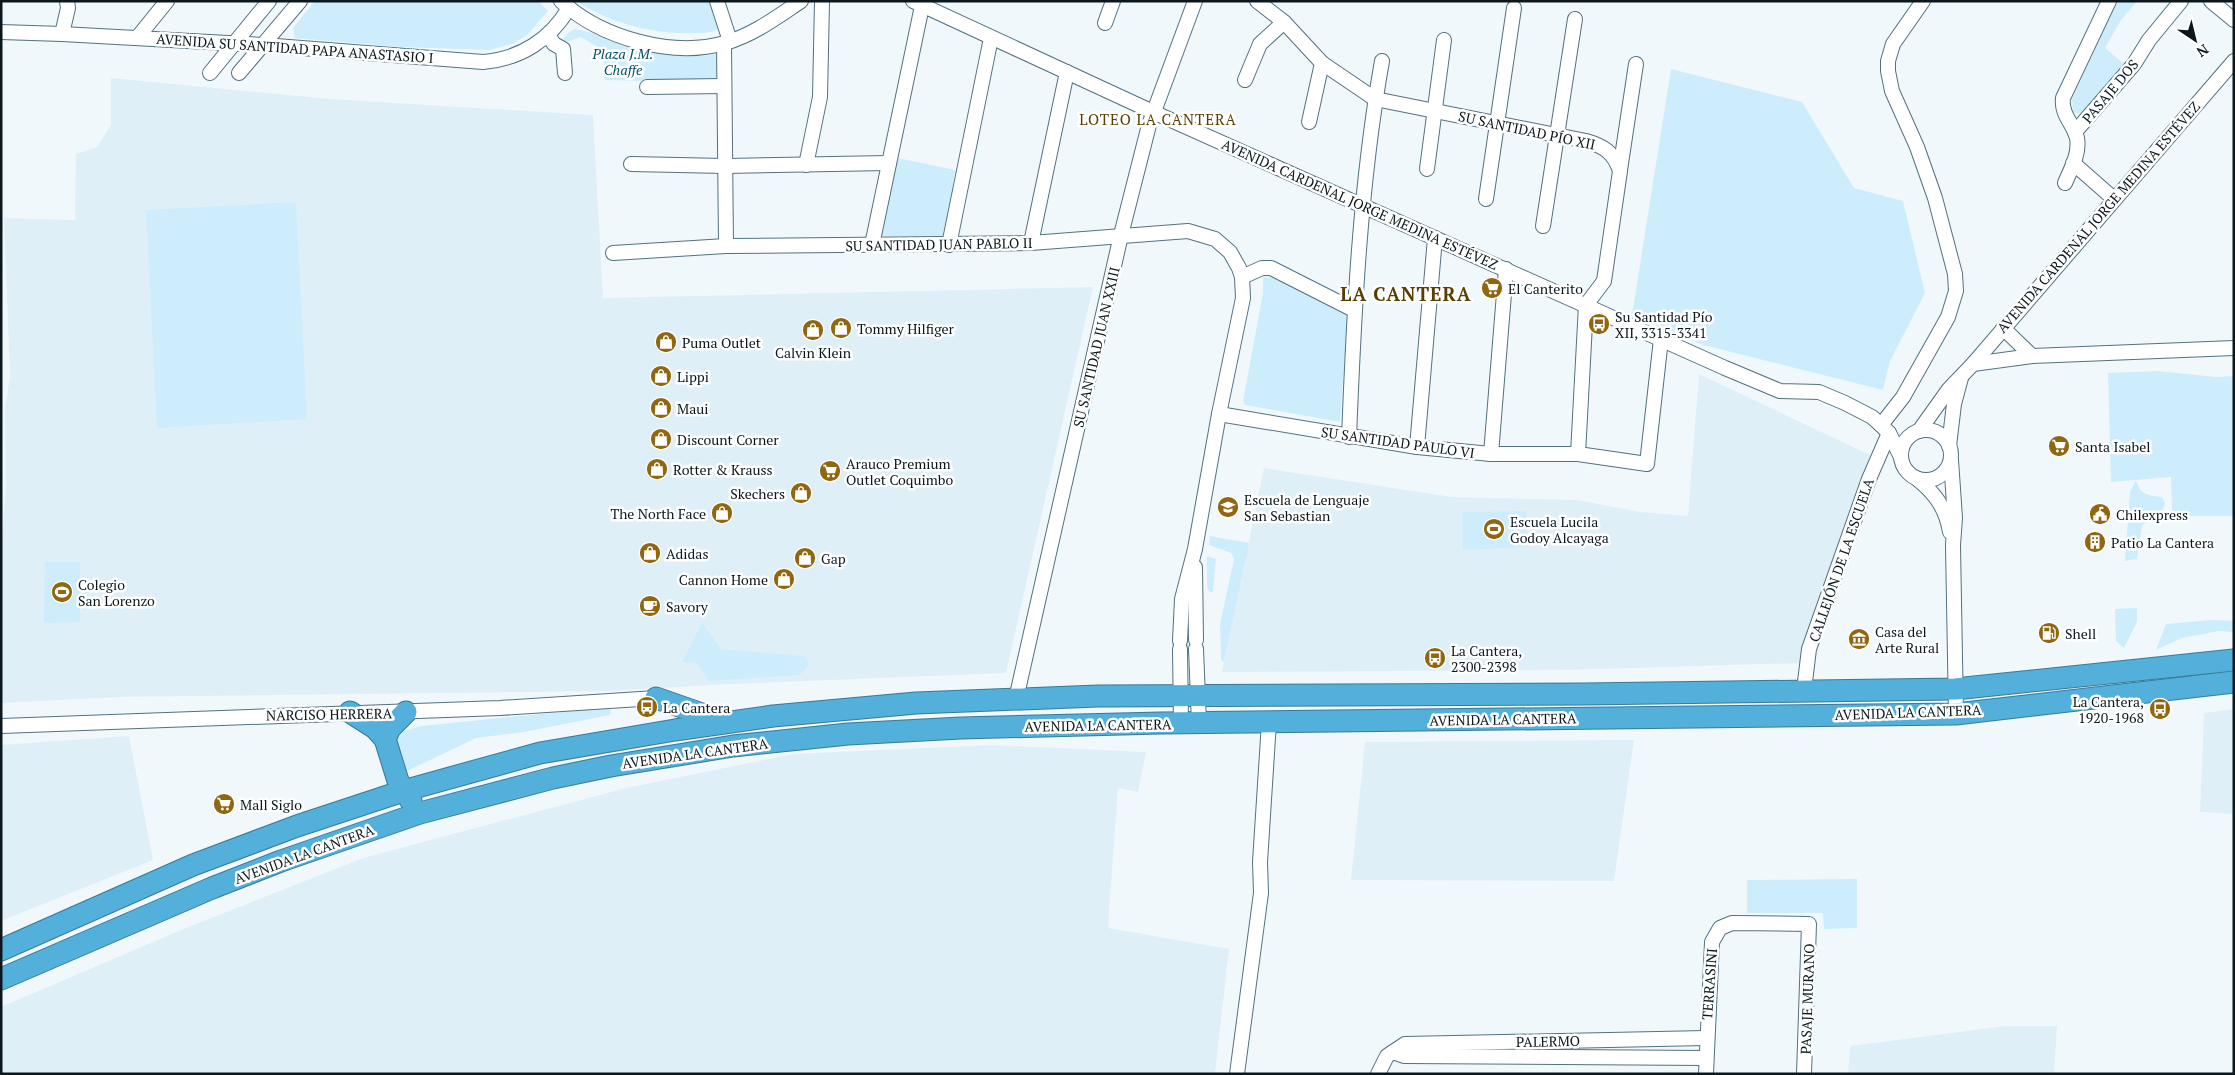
<svg xmlns="http://www.w3.org/2000/svg" width="2235" height="1075" viewBox="0 0 2235 1075" font-family="'PT Serif',serif">
<rect width="100%" height="100%" fill="#f1f8fc"/>
<!-- built -->
<g fill="#dfeff8">
<path d="M111,78L330,99L593,115L603,298L1093,287L1006,673L730,684L607,691L119,697L1,703V549L6,487L5,409L10,376L4,218L75,220L76,154L97,147L111,125Z"/>
<path d="M1699,374L1870,455L1800,663L1566,670L1222,672L1264,468L1452,497L1577,500L1641,512L1688,516Z"/>
<path d="M2234,709V814L2200,812L2204,713Z"/>
<path d="M129,736L153,860L1,921V745Z"/>
<path d="M1634,740L1614,881L1351,880L1365,742Z"/>
<path d="M992,745L1146,752L1138,792L1118,788L1108,928L1229,949L1215,1074H1V1007L181,930L363,858L626,788L793,754Z"/>
<path d="M2006,1026H2057L2054,1074H1848L1850,1046Z"/>
</g>
<!-- green -->
<g fill="#cdedfd">
<path d="M315,1H538L548,11L527,35L512,44L489,50L401,47L295,38L293,28Z"/>
<path d="M576,1H712L720,27C713,34 703,33 694,33C654,35 610,23 576,1Z"/>
<path d="M2118,1H2137L2121,20L2105,48L2124,64L2081,114L2073,112L2072,99Z"/>
<path d="M575,29L603,35L659,53L701,56L719,54L718,83L605,80L603,50L581,37L570,41H561L569,32Z"/>
<path d="M1671,69L1802,102L1854,188L1903,201L1925,293L1890,361L1883,390L1703,345L1632,315Z"/>
<path d="M898,158L955,170L946,236H881Z"/>
<path d="M296,202L307,419L157,428L146,210Z"/>
<path d="M1263,277L1274,278L1348,313L1340,422L1245,405L1243,401L1263,293Z"/>
<path d="M2158,371L2216,377L2234,376V516H2186L2183,511H2172L2171,477L2111,482L2108,373Z"/>
<path d="M2136,480C2139,494 2149,496 2162,497L2165,503C2162,516 2153,519 2142,525L2137,559L2125,561L2130,492Z"/>
<path d="M1526,511L1527,547L1463,550L1462,512Z"/>
<path d="M1210,536L1249,543L1224,662L1221,660L1220,624L1234,559L1231,553L1209,545Z"/>
<path d="M1207,556L1216,559L1213,592H1210L1207,588Z"/>
<path d="M45,562H80V622L44,623Z"/>
<path d="M2137,608V622L2124,648L2116,641L2115,609Z"/>
<path d="M2212,620L2234,621V632L2219,631L2182,638L2156,650L2166,624Z"/>
<path d="M702,623L721,649L804,656L809,662L807,668L799,675L709,681L697,663L682,662Z"/>
<path d="M611,707L610,715L524,732L476,738L403,773L393,734L421,726Z"/>
<path d="M1857,879V928L1824,929L1823,913H1747V880Z"/>
</g>
<g fill="none" stroke-linecap="round" stroke-linejoin="round">
<!-- minor casing -->
<g stroke="#537180" stroke-width="16">
<g id="minor">
<path d="M561,1C601,38 672,58 725,43C753,35 777,17 801,1"/>
<path d="M717,1L730,41"/>
<path d="M913,1L1153,112L1725,368L1780,391L1819,392L1845,403L1872,417L1881,425L1889,433L1901,457"/>
<path d="M1257,1L1284,22L1322,63L1375,99L1586,141C1603,146 1614,152 1620,171L1604,281L1586,305L1578,454"/>
<path d="M2211,1L2234,20"/>
<path d="M1105,23L1113,1"/>
<path d="M1,32L62,34L263,45L483,62C520,59 550,40 569,8"/>
<path d="M62,34L68,8L67,1"/>
<path d="M548,35L554,44L563,49L565,73"/>
<path d="M137,38L167,1"/>
<path d="M724,44L726,246"/>
<path d="M210,73L269,1"/>
<path d="M239,73L300,1"/>
<path d="M1245,80L1260,44L1284,22"/>
<path d="M647,87L724,86"/>
<path d="M1309,122L1322,63"/>
<path d="M2075,132L2134,64L2149,40L2181,1"/>
<path d="M2073,163L2114,199"/>
<path d="M631,164L725,166L889,163"/>
<path d="M806,165L820,97L822,1"/>
<path d="M1427,169L1444,40"/>
<path d="M1620,170L1636,64"/>
<path d="M2065,183C2071,169 2080,153 2077,138C2073,123 2061,115 2063,98L2109,1"/>
<path d="M1486,199L1514,8"/>
<path d="M1543,226L1575,19"/>
<path d="M1031,243L1067,72"/>
<path d="M872,245L922,6"/>
<path d="M949,245L991,38"/>
<path d="M613,253L726,246L1031,243L1188,231L1215,239L1230,252L1239,268L1242,277L1243,298L1219,414L1195,549L1182,599L1180,641"/>
<path d="M1242,277L1262,268H1271L1354,310"/>
<path d="M2003,328L2032,356"/>
<path d="M1973,364L2032,356L2234,348"/>
<path d="M1219,414L1417,447L1491,454H1578L1647,464L1661,339"/>
<path d="M1881,425L1903,397L1948,317L1956,291L1955,274L1935,198L1917,147L1892,91L1888,71V61L1893,44L1923,1"/>
<circle cx="1926" cy="455" r="25"/>
<path d="M1919,431L1949,389L1973,364L2234,61"/>
<path d="M1349,437C1354,311 1360,185 1382,61"/>
<path d="M1949,446L1954,404L1961,378"/>
<path d="M1417,447L1435,238"/>
<path d="M1491,454L1506,269"/>
<path d="M1951,460L1955,518L1953,545L1956,714"/>
<path d="M1916,478C1935,493 1946,508 1950,532"/>
<path d="M1195,567L1196,640"/>
<path d="M1180,649L1181,723"/>
<path d="M1196,649L1199,723"/>
<path d="M1804,690L1809,649L1869,479L1889,433"/>
<path d="M1016,699L1121,235L1149,125L1195,1"/>
<path d="M1,726L500,708L656,698"/>
<path d="M1393,1052L1404,1056L1706,1058"/>
<path d="M1237,1074L1261,893L1260,862L1269,722"/>
<path d="M1378,1074L1387,1056L1405,1044L1706,1038"/>
<path d="M1706,1074L1712,942L1720,928L1732,923L1809,924L1804,1074"/>
</g>
</g>
<!-- highway casing -->
<g stroke="#397a98" stroke-width="23">
<g id="highway">
<path d="M656,698L719,720"/>
<path d="M350,712L375,728L385,739L398,781L411,801"/>
<path d="M385,739L390,728L406,712"/>
<path d="M1,950L193,865L297,826L403,791L540,753L675,730L773,716L916,703L1098,696L1584,694L1955,689L2234,660"/>
<path d="M1,979L212,888L281,861L420,813L553,778L611,766L733,746L848,734L961,728L1161,723L1956,714L2234,682"/>
</g>
</g>
<!-- minor -->
<use href="#minor" stroke="#fff" stroke-width="14"/>
<!-- highway -->
<use href="#highway" stroke="#52b0da" stroke-width="21"/>
</g>
<!-- icons -->
<defs>
<g id="supermarket-disc" transform="scale(1.125)"><circle r="9.5" fill="#90670f" stroke="#fff"/><path d="M-6-5.5h2.5l.6 2H6L4.5 2H-2.5L-4.4-4H-6ZM-1.5 3.2a1.3 1.3 0 1 0 .1 0ZM3 3.2a1.3 1.3 0 1 0 .1 0Z" fill="#fff"/></g>
<g id="bus-disc" transform="scale(1.125)"><circle r="9.5" fill="#90670f" stroke="#fff"/><path d="M-5-6H5V4H4V6H2V4H-2V6H-4V4H-5ZM-3.5-4V0h7V-4ZM-3.5 1.2v1.5H-2V1.2ZM2 1.2v1.5H3.5V1.2Z" fill="#fff"/></g>
<g id="shop-disc" transform="scale(1.125)"><circle r="9.5" fill="#90670f" stroke="#fff"/><path d="M-5-2.5h2.3a2.7 3.5 0 0 1 5.4 0H5L5.5 6h-11ZM-1.5-2.5h3a1.5 2.3 0 0 0-3 0Z" fill="#fff"/></g>
<g id="school-disc" transform="scale(1.125)"><circle r="9.5" fill="#90670f" stroke="#fff"/><path d="M0-5L7-2L0 1L-7-2ZM-4 1L0 2.5L4 1V4Q0 6-4 4Z" fill="#fff"/></g>
<g id="civic-disc" transform="scale(1.125)"><circle r="9.5" fill="#90670f" stroke="#fff"/><path d="M-.6-6.5H3V-4.5H.6V-3L4-1V1h2V6H-6V1h2V-1L-.6-3ZM-1.2 2.5V6h2.4V2.5Z" fill="#fff"/></g>
<g id="stadium-disc" transform="scale(1.125)"><circle r="9.5" fill="#90670f" stroke="#fff"/><path d="M0-5a6.5 5 0 1 0 0 10a6.5 5 0 1 0 0-10ZM-3.5-1.8h7v3.6h-7Z" fill="#fff"/></g>
<g id="building-disc" transform="scale(1.125)"><circle r="9.5" fill="#90670f" stroke="#fff"/><path d="M-4-6H4V6H1V3H-1V6H-4ZM-2.5-4.3h1.7v1.8h-1.7ZM.8-4.3h1.7v1.8H.8ZM-2.5-1h1.7V.8h-1.7ZM.8-1h1.7V.8H.8Z" fill="#fff"/></g>
<g id="cafe-disc" transform="scale(1.125)"><circle r="9.5" fill="#90670f" stroke="#fff"/><path d="M-5.5-4.5H6V0H3Q3 3.5 0 3.5H-2.5Q-5.5 3.5-5.5 0ZM3-3.2v2h1.7v-2ZM-6 4.5H4V6H-6Z" fill="#fff"/></g>
<g id="fuel-disc" transform="scale(1.125)"><circle r="9.5" fill="#90670f" stroke="#fff"/><path d="M-5.5-6h7V0h2V4h1.3V-2.5L3-4.5l.8-.8L6-3V5H2.5V1h-1V6h-7ZM-4.2-4.7v3.2H.2V-4.7Z" fill="#fff"/></g>
<g id="museum-disc" transform="scale(1.125)"><circle r="9.5" fill="#90670f" stroke="#fff"/><path d="M0-6L6-3V-2H-6V-3ZM-5-1h2V3h-2ZM-1-1h2V3h-2ZM3-1h2V3H3ZM-6 4H6V6H-6Z" fill="#fff"/></g>
</defs>
<g fill-rule="evenodd">
<use href="#supermarket-disc" x="1492" y="288"/>
<use href="#bus-disc" x="1599" y="324"/>
<use href="#shop-disc" x="841" y="328"/>
<use href="#shop-disc" x="813" y="330"/>
<use href="#shop-disc" x="666" y="342"/>
<use href="#shop-disc" x="661" y="376"/>
<use href="#shop-disc" x="661" y="408"/>
<use href="#shop-disc" x="661" y="439"/>
<use href="#supermarket-disc" x="2059" y="446"/>
<use href="#shop-disc" x="657" y="469"/>
<use href="#supermarket-disc" x="830" y="471"/>
<use href="#shop-disc" x="801" y="493"/>
<use href="#school-disc" x="1228" y="507"/>
<use href="#shop-disc" x="722" y="513"/>
<use href="#civic-disc" x="2100" y="514"/>
<use href="#stadium-disc" x="1494" y="529"/>
<use href="#building-disc" x="2095" y="542"/>
<use href="#shop-disc" x="650" y="553"/>
<use href="#shop-disc" x="805" y="558"/>
<use href="#shop-disc" x="784" y="579"/>
<use href="#stadium-disc" x="62" y="592"/>
<use href="#cafe-disc" x="650" y="606"/>
<use href="#fuel-disc" x="2049" y="633"/>
<use href="#museum-disc" x="1859" y="639"/>
<use href="#bus-disc" x="1435" y="658"/>
<use href="#bus-disc" x="647" y="707"/>
<use href="#bus-disc" x="2160" y="709"/>
<use href="#supermarket-disc" x="224" y="804"/>
</g>
<g text-anchor="middle" dominant-baseline="central" stroke-width="5" stroke-linejoin="round" paint-order="stroke">
<!-- street labels -->
<g font-size="14" fill="#0b171d" stroke="#fff">
<text transform="translate(295 48) rotate(4)">AVENIDA SU SANTIDAD PAPA ANASTASIO I</text>
<text transform="translate(2110 91) rotate(-50)">PASAJE DOS</text>
<text transform="translate(1527 130) rotate(12)">SU SANTIDAD PÍO XII</text>
<text transform="translate(1360 204) rotate(24)">AVENIDA CARDENAL JORGE MEDINA ESTÉVEZ</text>
<text transform="translate(2098 217) rotate(-49)">AVENIDA CARDENAL JORGE MEDINA ESTÉVEZ</text>
<text transform="translate(939 244) rotate(-1)">SU SANTIDAD JUAN PABLO II</text>
<text transform="translate(1096 347) rotate(-77)">SU SANTIDAD JUAN XXIII</text>
<text transform="translate(1398 442) rotate(8)">SU SANTIDAD PAULO VI</text>
<text transform="translate(1841 560) rotate(-71)">CALLEJÓN DE LA ESCUELA</text>
<text transform="translate(1908 712) rotate(-2)">AVENIDA LA CANTERA</text>
<text transform="translate(329 714) rotate(-1)">NARCISO HERRERA</text>
<text transform="translate(1503 719) rotate(-1)">AVENIDA LA CANTERA</text>
<text transform="translate(1098 725) rotate(-1)">AVENIDA LA CANTERA</text>
<text transform="translate(695 753) rotate(-8)">AVENIDA LA CANTERA</text>
<text transform="translate(304 854) rotate(-20)">AVENIDA LA CANTERA</text>
<text transform="translate(1709 984) rotate(-86)">TERRASINI</text>
<text transform="translate(1807 999) rotate(-88)">PASAJE MURANO</text>
<text transform="translate(1548 1041) rotate(-1)">PALERMO</text>
</g>
<!-- park labels -->
<g font-size="14" font-style="italic" fill="#02506a" stroke="#fff">
<text x="623" y="53">Plaza J.M.<tspan x="623" dy="16">Chaffe</tspan></text>
</g>
<!-- poi labels -->
<g font-size="14" fill="#0b171d" stroke="#fff" text-anchor="start">
<text x="1508" y="288">El Canterito</text>
<text x="1615" y="316">Su Santidad Pío<tspan x="1615" dy="16">XII, 3315-3341</tspan></text>
<text x="857" y="328">Tommy Hilfiger</text>
<text x="682" y="342">Puma Outlet</text>
<text x="813" y="352" text-anchor="middle">Calvin Klein</text>
<text x="677" y="376">Lippi</text>
<text x="677" y="408">Maui</text>
<text x="677" y="439">Discount Corner</text>
<text x="2075" y="446">Santa Isabel</text>
<text x="846" y="463">Arauco Premium<tspan x="846" dy="16">Outlet Coquimbo</tspan></text>
<text x="673" y="469">Rotter &amp; Krauss</text>
<text x="785" y="493" text-anchor="end">Skechers</text>
<text x="1244" y="499">Escuela de Lenguaje<tspan x="1244" dy="16">San Sebastian</tspan></text>
<text x="706" y="513" text-anchor="end">The North Face</text>
<text x="2116" y="514">Chilexpress</text>
<text x="1510" y="521">Escuela Lucila<tspan x="1510" dy="16">Godoy Alcayaga</tspan></text>
<text x="2111" y="542">Patio La Cantera</text>
<text x="666" y="553">Adidas</text>
<text x="821" y="558">Gap</text>
<text x="768" y="579" text-anchor="end">Cannon Home</text>
<text x="78" y="584">Colegio<tspan x="78" dy="16">San Lorenzo</tspan></text>
<text x="666" y="606">Savory</text>
<text x="1875" y="631">Casa del<tspan x="1875" dy="16">Arte Rural</tspan></text>
<text x="2065" y="633">Shell</text>
<text x="1451" y="650">La Cantera,<tspan x="1451" dy="16">2300-2398</tspan></text>
<text x="2144" y="701" text-anchor="end">La Cantera,<tspan x="2144" dy="16">1920-1968</tspan></text>
<text x="663" y="707">La Cantera</text>
<text x="240" y="804">Mall Siglo</text>
</g>
<!-- neighbourhood labels -->
<g font-size="15" letter-spacing="1" fill="#5a3d00" stroke="#fff">
<text x="1158" y="119">LOTEO LA CANTERA</text>
</g>
<!-- district labels -->
<g font-size="19" font-weight="bold" letter-spacing="1" fill="#5a3d00" stroke="#fff">
<text x="1406" y="293">LA CANTERA</text>
</g>
</g>
<!-- border -->
<rect width="2235" height="1075" fill="none" stroke="#0b171d" stroke-width="5"/>
<!-- north arrow -->
<g transform="translate(2195 40) rotate(145)" stroke="#ffffff" stroke-width="4" paint-order="stroke">
<path d="M0-4L9 19L0 12L-9 19Z" fill="#0b171d"/>
<text y="-8" font-size="14" font-weight="bold" text-anchor="middle" fill="#0b171d">N</text>
</g>
</svg>
